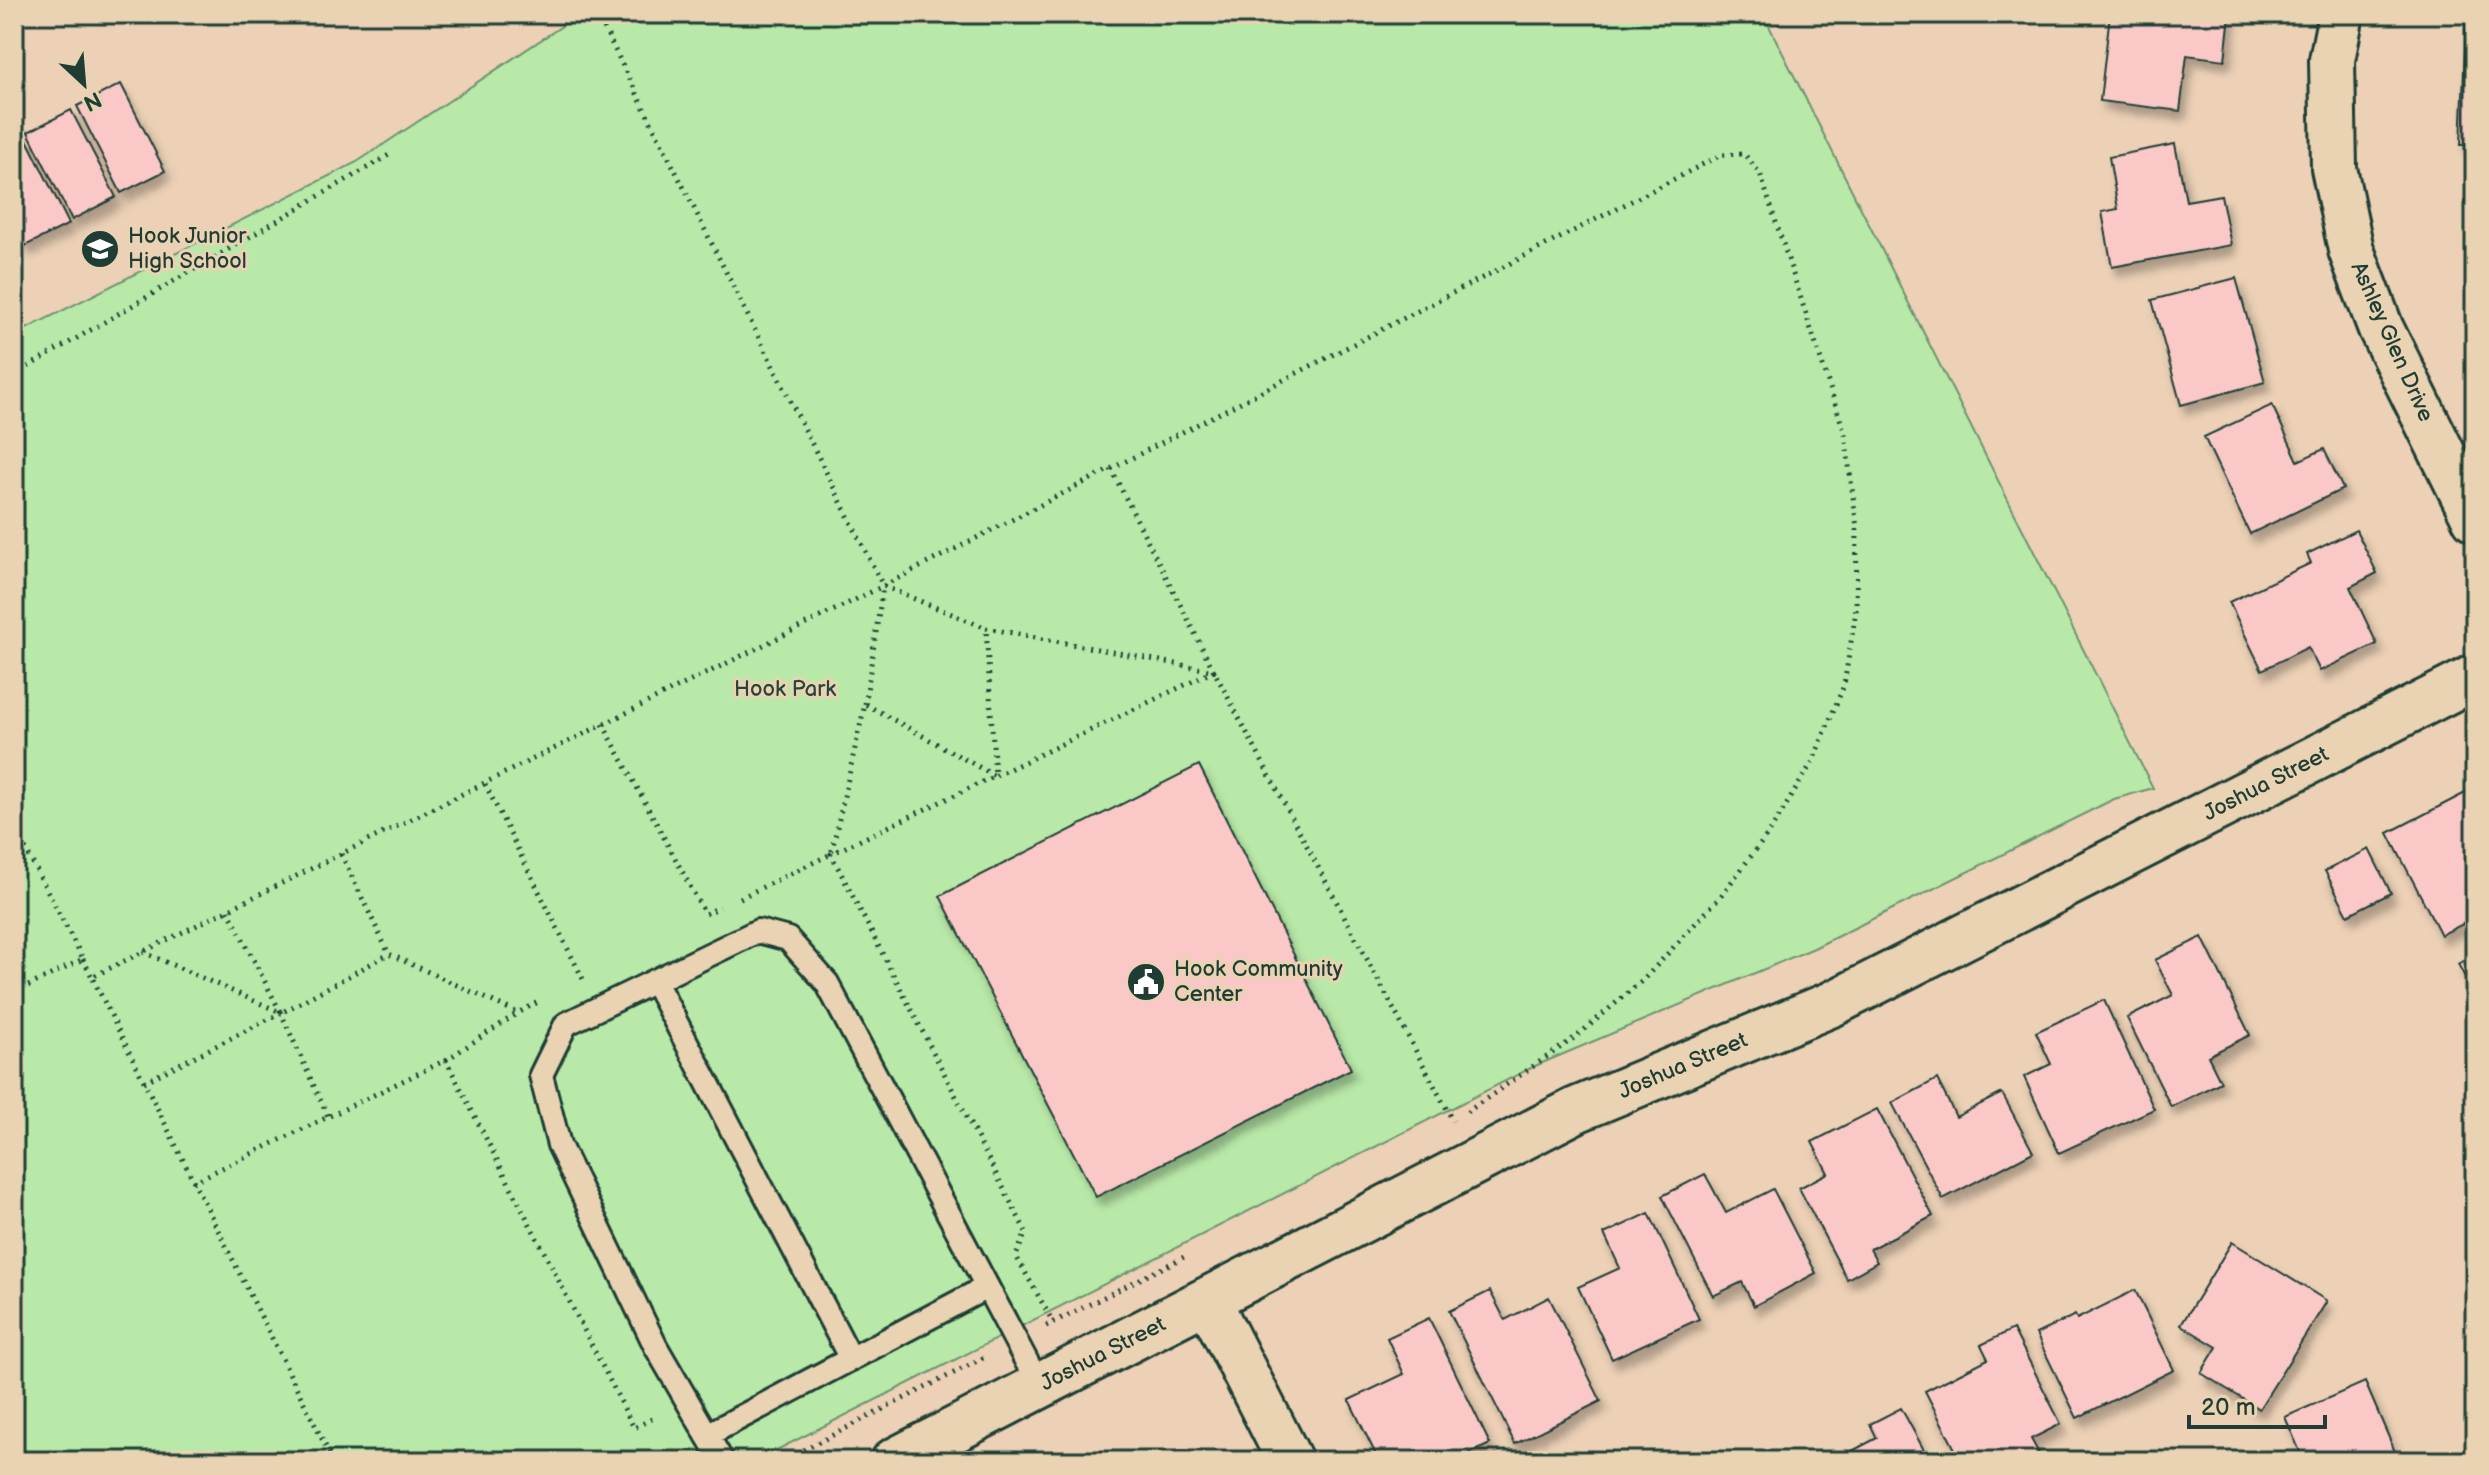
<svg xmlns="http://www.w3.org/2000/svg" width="2489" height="1475" viewBox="0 0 2489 1475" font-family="'Balsamiq Sans',sans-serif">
<defs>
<filter id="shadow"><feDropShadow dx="5" dy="9" stdDeviation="4" flood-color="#0004"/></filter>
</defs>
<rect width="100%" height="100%" fill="#ecd1b6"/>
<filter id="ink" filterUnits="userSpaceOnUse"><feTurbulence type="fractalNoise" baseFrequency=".0125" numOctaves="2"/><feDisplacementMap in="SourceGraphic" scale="16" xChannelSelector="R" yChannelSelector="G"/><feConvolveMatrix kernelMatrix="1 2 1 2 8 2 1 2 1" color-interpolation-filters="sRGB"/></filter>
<g filter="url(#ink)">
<!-- green -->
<path fill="#b8e9a8" stroke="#6c936e" stroke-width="2" d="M580,14H1763L2153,788L2114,799L1814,948L1535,1066L755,1461H14V335L357,162Z"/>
<!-- building -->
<g fill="#fac9c7" stroke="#1f3d34" stroke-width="2" filter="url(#shadow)">
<path d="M2110,14H2230L2225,60L2187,55L2180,111L2100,101Z"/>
<path d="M2466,24H2475V145H2461Z"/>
<path d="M121,84L165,171L121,193L77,106Z"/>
<path d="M71,110L116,197L72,220L28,132Z"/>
<path d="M25,136L69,224L25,246L14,224V142Z"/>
<path d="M2175,144L2186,201L2221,195L2231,245L2112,267L2102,212L2118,209L2109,157Z"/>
<path d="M2236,278L2265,382L2181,405L2152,300Z"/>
<path d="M2272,405L2298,461L2324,449L2343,489L2250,534L2204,437Z"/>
<path d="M2356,530L2377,573L2350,587L2377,644L2320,671L2308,647L2262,670L2229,602L2311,563L2307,554Z"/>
<path d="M1199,765L1351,1069L1096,1197L940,896Z"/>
<path d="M2475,788V918L2441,935L2388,833Z"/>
<path d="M2369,849L2391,893L2348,915L2325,871Z"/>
<path d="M2202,937L2250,1035L2208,1056L2221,1082L2171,1107L2127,1018L2173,995L2155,960Z"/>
<path d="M2475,954V996L2458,964Z"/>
<path d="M2104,1000L2154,1109L2059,1153L2024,1077L2051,1064L2036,1032Z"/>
<path d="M1937,1079L1956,1117L2002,1093L2033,1152L1943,1199L1892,1103Z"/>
<path d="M1877,1109L1933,1216L1870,1249L1877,1262L1847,1279L1799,1188L1828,1173L1812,1142Z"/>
<path d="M1705,1174L1726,1213L1773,1189L1816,1273L1754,1306L1742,1282L1713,1296L1662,1196Z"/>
<path d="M1649,1213L1699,1319L1612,1359L1578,1287L1620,1268L1604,1234Z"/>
<path d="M2232,1242L2327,1301L2259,1409L2201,1373L2217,1347L2181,1325Z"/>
<path d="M2135,1290L2174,1370L2077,1418L2036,1334L2075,1315L2077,1319Z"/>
<path d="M1490,1291L1505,1320L1549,1297L1601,1401L1515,1444L1449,1311Z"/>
<path d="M1429,1318L1490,1444L1454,1461H1379L1349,1400L1404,1374L1387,1338Z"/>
<path d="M2013,1329L2061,1424L2031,1439L2043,1461H1961L1925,1391L1988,1359L1981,1345Z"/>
<path d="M2365,1382L2399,1461H2304L2285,1417Z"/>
<path d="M1901,1408L1930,1461H1833L1877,1438L1870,1424Z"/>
</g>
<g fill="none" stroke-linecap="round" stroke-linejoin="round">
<!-- lane casing -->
<g stroke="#1f3d34" stroke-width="28">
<g id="lane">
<path d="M655,982L851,1359"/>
<path d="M707,1435L987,1287"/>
<path d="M722,1461L656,1347L559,1145L541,1075L566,1024L758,931L788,939L827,983L1040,1387"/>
</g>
</g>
<!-- street casing -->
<g stroke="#1f3d34" stroke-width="50">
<g id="street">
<path d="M2341,14L2332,60L2334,168L2351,250L2381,329L2475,519"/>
<path d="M1208,1300L1290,1461"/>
<path d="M894,1461L1576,1110L1832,1004L2475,677"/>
</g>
</g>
<!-- path -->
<g stroke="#1f3d34" stroke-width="5" stroke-dasharray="2 6" stroke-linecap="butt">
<path d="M597,14L883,586L1721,155L1744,154L1760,173L1845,434L1857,528L1856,611L1844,685L1813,761L1771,830L1720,897L1644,979L1577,1036L1467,1112"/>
<path d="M14,375L389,155"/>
<path d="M1111,469L1214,671L1453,1121"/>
<path d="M986,628L1214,671L995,776Z"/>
<path d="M865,704L883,586L986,628"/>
<path d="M603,724L705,914L720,907"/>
<path d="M485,784L583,979"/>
<path d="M14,827L83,959L14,993"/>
<path d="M341,854L389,954L518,1013L538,1002"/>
<path d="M740,898L831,854L865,704L995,776L831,854L1026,1232L1016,1256L1053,1322"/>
<path d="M228,910L281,1013L389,954"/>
<path d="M143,952L280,1012"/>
<path d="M83,959L92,977"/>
<path d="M446,1060L518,1013"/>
<path d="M144,1082L281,1013L328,1117"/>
<path d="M193,1182L446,1060L634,1428L656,1417"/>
<path d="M1046,1326L1184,1257"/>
<path d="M333,1461L92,977L883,586"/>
<path d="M782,1461L987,1356"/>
</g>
<!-- lane -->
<use href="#lane" stroke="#e9d3b2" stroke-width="22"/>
<!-- street -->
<use href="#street" stroke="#e9d3b2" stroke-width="44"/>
</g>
</g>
<!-- icons -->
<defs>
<g id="school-disc" transform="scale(2)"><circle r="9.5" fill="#1f3d34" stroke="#e9d3b2"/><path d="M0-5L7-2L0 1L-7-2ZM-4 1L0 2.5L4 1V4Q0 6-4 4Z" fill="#fff"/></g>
<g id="civic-disc" transform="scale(2)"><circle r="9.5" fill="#1f3d34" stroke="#e9d3b2"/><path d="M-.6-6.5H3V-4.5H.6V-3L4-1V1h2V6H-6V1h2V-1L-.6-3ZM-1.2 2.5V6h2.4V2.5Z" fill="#fff"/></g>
</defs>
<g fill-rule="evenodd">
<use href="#school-disc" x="100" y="249"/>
<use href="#civic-disc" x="1146" y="982"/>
</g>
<g text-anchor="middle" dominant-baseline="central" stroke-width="6" stroke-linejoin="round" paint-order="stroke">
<!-- poi labels -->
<g font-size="22" fill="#1f3d34" stroke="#e9d3b2" text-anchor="start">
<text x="128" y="236">Hook Junior<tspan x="128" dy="25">High School</tspan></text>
<text x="1174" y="969">Hook Community<tspan x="1174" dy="25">Center</tspan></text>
</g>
<!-- street labels -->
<g font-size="22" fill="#1f3d34" stroke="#e9d3b2">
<text transform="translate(2392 342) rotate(66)">Ashley Glen Drive</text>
<text transform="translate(2266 784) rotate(-27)">Joshua Street</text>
<text transform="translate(1683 1066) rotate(-23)">Joshua Street</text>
<text transform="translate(1103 1354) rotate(-27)">Joshua Street</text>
</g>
<!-- park labels -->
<g font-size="22" fill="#27463a" stroke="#e9d3b2">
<text x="785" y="689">Hook Park</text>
</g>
</g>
<!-- margin -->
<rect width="2489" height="1475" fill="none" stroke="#e9d3b2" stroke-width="48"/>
<rect x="24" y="24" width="2441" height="1427" fill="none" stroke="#1f3d34" stroke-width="3" filter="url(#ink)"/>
<!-- north arrow -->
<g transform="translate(84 84) rotate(154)" stroke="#e9d3b2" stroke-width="6" paint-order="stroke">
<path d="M0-6L14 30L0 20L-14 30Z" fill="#1f3d34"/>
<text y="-12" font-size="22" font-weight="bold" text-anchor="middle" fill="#1f3d34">N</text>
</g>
<!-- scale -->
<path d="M2189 1415v12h136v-12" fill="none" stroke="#1f3d34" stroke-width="4"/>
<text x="2201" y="1415" font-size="24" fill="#1f3d34" stroke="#e9d3b2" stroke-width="6" paint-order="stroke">20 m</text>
</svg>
